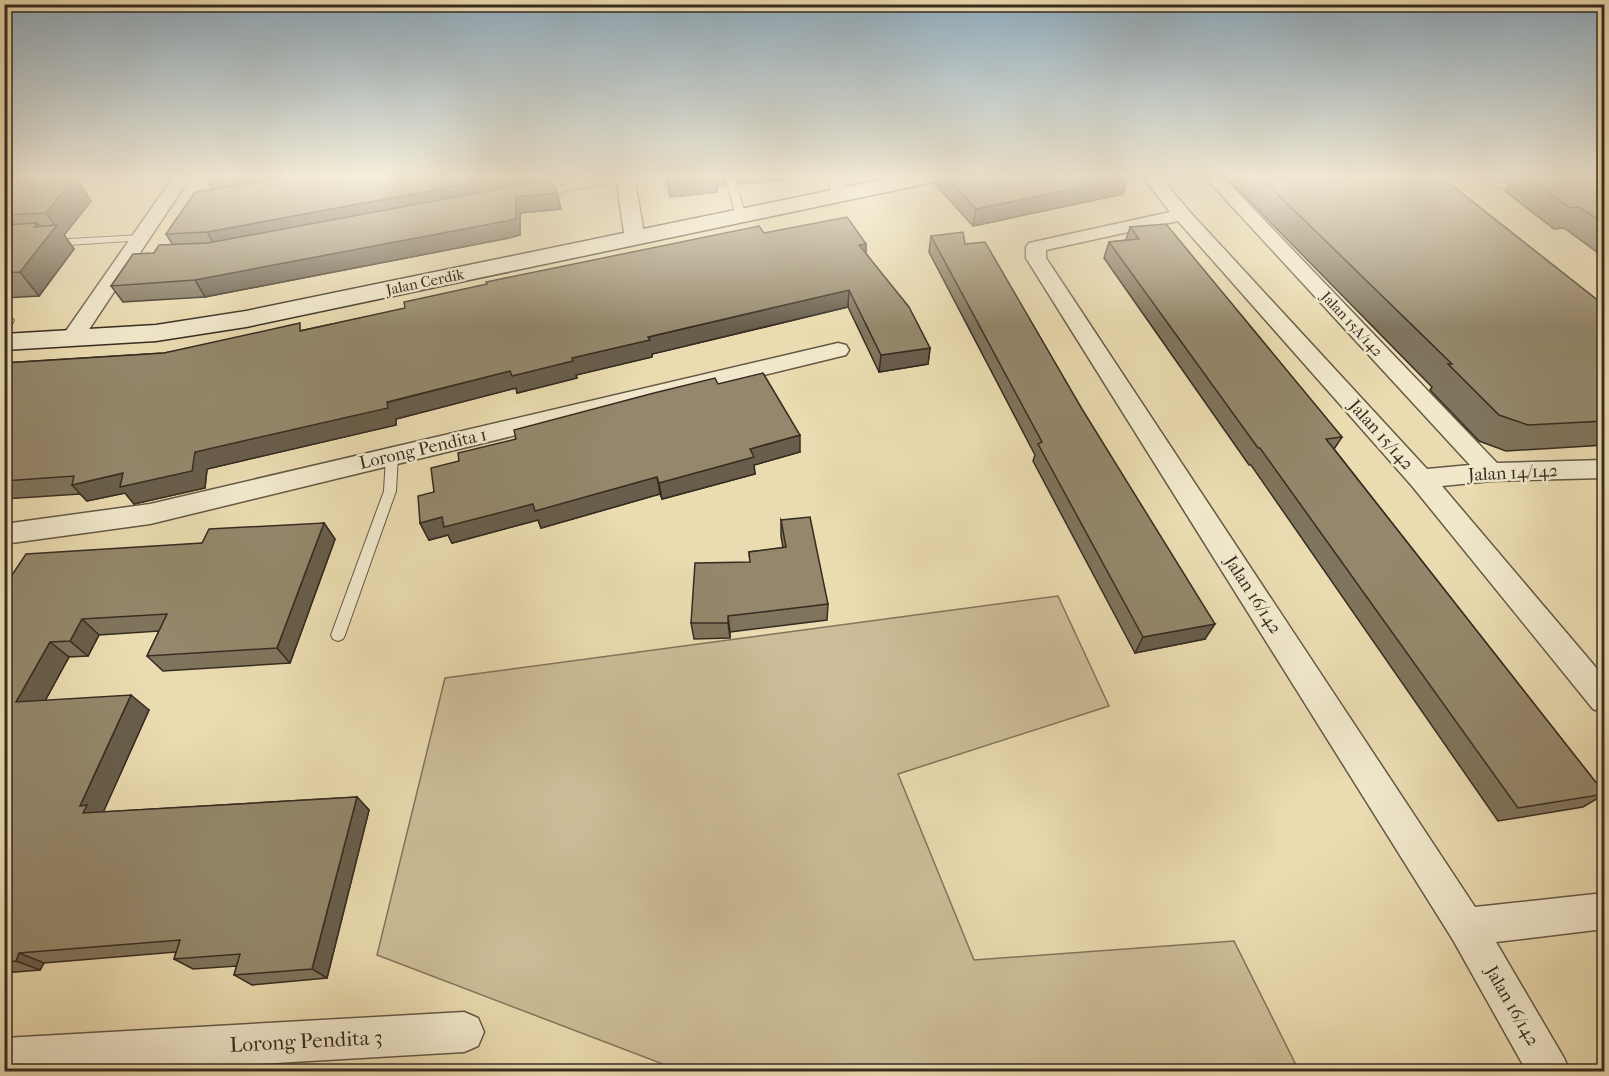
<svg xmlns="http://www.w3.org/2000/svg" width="1609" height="1076" viewBox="0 0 1609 1076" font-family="'IM FELL French Canon',serif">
<rect width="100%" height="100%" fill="#eadbb0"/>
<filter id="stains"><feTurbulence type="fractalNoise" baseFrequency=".00333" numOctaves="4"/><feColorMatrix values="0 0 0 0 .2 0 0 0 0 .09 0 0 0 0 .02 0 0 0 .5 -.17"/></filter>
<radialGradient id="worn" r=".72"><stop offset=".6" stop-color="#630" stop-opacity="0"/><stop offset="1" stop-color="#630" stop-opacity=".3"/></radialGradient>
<!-- green -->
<path fill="#ccbd98" stroke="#82745c" stroke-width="1.5" d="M1058,596L1109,706L898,774L974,960L1234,941L1299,1071H681L377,955L445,678Z"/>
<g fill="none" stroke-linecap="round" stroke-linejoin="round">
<!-- lane casing -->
<g stroke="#645845" stroke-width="2">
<g id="lane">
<path d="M79,176H90L67,192H61V188Z"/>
<path d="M614,176L629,177L625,180L539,196L534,193L539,190Z"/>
<path d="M725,176H734L746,217L744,219L736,217Z"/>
<path d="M1473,176C1485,176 1491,183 1501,183C1510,184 1522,180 1529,185C1513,195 1487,187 1473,176Z"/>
<path d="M141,235L144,236V240L52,246L47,243L52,240Z"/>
<path d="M4,313L14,320L8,332L4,333Z"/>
<path d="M392,452L398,456L396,491L345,635L343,639L338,641L333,639L331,635L384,491L386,456Z"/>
</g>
</g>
<!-- street casing -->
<g stroke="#645845" stroke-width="3">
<g id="street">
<path d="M174,176H191L80,343L72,345L64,343L61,338Z"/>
<path d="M616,176H634L645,239L642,243H628L625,239Z"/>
<path d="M825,176H843L850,195L847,199H835Z"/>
<path d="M1142,176H1160L1189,211L1427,469L1470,465L1204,176H1222L1497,463L1604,460V478L1491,481L1442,486L1604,677V713L1593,709L1412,486L1178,221L1046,250V258L1475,907L1604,893V929L1496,942L1564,1058L1570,1072H1527L1453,940L1026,258V247L1029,243L1170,212Z"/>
<path d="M838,343L846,345L849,350L846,355L150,524L4,544V524L150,504Z"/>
<path d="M464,1012L478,1018L484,1032L478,1046L464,1052L122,1072H4V1038Z"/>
</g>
</g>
<!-- secondary casing -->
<g stroke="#372c21" stroke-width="3">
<path id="secondary" d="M900,176H944L942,181L934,182L246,327L156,341L4,350V334L156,325L246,311Z"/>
</g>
<!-- lane -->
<use href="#lane" fill="#f1e8cc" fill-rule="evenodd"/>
<!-- street -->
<use href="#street" fill="#f1e8cc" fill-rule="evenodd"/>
<!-- secondary -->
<use href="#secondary" fill="#f1e8cc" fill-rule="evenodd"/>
</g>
<!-- wall -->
<g fill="#7f745c" stroke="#372c21" stroke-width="1.5">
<path d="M205,176L550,180L557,193L561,209L520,213V235L509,238L205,297L123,302L111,286L154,253L173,245L166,234L212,190Z"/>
<path d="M665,176H725V185L716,186L717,192L670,197Z"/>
<path d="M736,176H784V180L739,184Z"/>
<path d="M935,176H1125L1123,194L973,226L935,184Z"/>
<path d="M1225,176H1440L1605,306V445L1506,451L1479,441L1430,390L1432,387Z"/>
<path d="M1491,176H1605V258L1564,228L1554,229L1505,191L1512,180L1498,181Z"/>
<path d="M4,181L91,201L64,235L74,249L39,296L4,298Z"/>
<path d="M1130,227L1342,437L1334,449L1605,794L1583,807L1498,821L1251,465H1249L1104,258L1109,242L1126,240Z"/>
<path d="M764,233L866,244V253L930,348L928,364L879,372L848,307L652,354V357L576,375L577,378L517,393L516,388L396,419V425L207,469L205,488L134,504L125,493L87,501L80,494L4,499V363L164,353L304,330Z"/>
<path d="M931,236L965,244L1205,639L1135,653L1033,461L1035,455L929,252Z"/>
<path d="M718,384L800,452L754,465L755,474L662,499L660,494L541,528L538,520L452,543L448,535L429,540L420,523L434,492L459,461L516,439Z"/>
<path d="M781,520L828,604L827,620L730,632V638L694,639L691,623L750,562L749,552L783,548L781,536Z"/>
<path d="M324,523L335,539L290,663L163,671L147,656L159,631L99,635L88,656L69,657L45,701L149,710L103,812L357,797L369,810L327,978L252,985L234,975L237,966L193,969L174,959L176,952L44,963L40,970L4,973V587L202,543Z"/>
</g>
<!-- shaded-wall -->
<g fill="#685e4b" stroke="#372c21" stroke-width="1.5">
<path d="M205,176H308L214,192Z"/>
<path d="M510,176H549L551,186L217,249L207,232Z"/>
<path d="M710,176H716L717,192L670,197L668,181Z"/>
<path d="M75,177L91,201L64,235L74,249L39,296L20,272L34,227L37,223L47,238L56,227L46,213Z"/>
<path d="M1127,178L1123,194L973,226L976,209Z"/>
<path d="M557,193L561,209L520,213V235L509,238L205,297L195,280L516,197Z"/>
<path d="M866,244L865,260L859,245Z"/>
<path d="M849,290L848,307L652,354V357L576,375L577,378L517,393L516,388L396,419V425L207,469L205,488L134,504L125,493L87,501L72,485L123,473L195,452L510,371L572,358L648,337Z"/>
<path d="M930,348L928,364L879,372L881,355Z"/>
<path d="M800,435V452L754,465L755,474L662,499L659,483L750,449Z"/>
<path d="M657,477L660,494L541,528L538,520L452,543L448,535L429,540L420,523L442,517L533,504Z"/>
<path d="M324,523L335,539L290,663L277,648Z"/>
<path d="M728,616L730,632V638L728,623Z"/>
<path d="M82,619L99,635L88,656L70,641Z"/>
<path d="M1215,624L1205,639L1135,653L1143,637Z"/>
<path d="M50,642L69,657L36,717L16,702Z"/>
<path d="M131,695L149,710L102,815L83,813L80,806Z"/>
<path d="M357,797L369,810L327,978L312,969Z"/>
<path d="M19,953L44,963L40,970L16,961Z"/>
</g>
<!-- building -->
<g fill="#94876b" stroke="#372c21" stroke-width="1.5">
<path d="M295,176H510L207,232L166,234L195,192Z"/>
<path d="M667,176H710L668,181Z"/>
<path d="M944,176H1125L1127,178L976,209Z"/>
<path d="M1259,176H1440L1605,306V421L1528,425L1499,415L1448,364H1452Z"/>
<path d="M1527,176H1605V224L1579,207L1570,208Z"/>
<path d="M75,177L46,213L4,215V181Z"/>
<path d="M551,179L557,193L516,197V219L195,280L111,286L133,254L154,253L159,245L208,243Z"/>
<path d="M847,217L866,244L859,245L909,307L930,348L881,355L849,290L648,337L650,340L572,358L573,361L512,376L510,371L387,402L388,408L195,452L192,471L120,487L123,473L72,485L74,476L4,481V363L164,353L300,323V331L405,308L404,302L487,284L486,282L759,226L764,233Z"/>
<path d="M37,223L34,227L57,225L20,272L4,273V225Z"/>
<path d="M1166,224L1342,437L1326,439L1605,794L1518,808L1260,448H1258L1109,242L1139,239L1130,227Z"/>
<path d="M963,232L965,244L985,242L1082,409L1215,624L1143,637L1038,444L1042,442L931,236Z"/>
<path d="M763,373L800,435L750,449L754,457L659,483L657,477L535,511L533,504L444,527L442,517L420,523L418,496L434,492L431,468L459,461L458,453L516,439L514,430L654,393L715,378L718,384Z"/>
<path d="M810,517L828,604L728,616V623H691L695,563L750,562L749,552L786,547L781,520Z"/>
<path d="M324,523L277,648L147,656L167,614L82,619L70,641L50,642L16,702L131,695L80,806L87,805L83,813L357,797L312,969L234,975L240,954L174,959L180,940L19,953L16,961L4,962V587L26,554L202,543L209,529Z"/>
</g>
<!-- sky -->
<linearGradient id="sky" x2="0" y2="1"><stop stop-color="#90acbe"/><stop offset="0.54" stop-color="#f6efdb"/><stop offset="1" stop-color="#f6efdb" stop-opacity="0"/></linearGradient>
<rect width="1609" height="327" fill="url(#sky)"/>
<g text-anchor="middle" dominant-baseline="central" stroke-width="5" stroke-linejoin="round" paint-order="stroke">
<!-- far-street labels -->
<g font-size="15" fill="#372c21" stroke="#f1e8cc">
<text transform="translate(425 282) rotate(-12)">Jalan Cerdik</text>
<text transform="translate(1352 324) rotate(47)">Jalan 15A/142</text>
</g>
<!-- street labels -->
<g font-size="18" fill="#372c21" stroke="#f1e8cc">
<text transform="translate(1381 435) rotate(48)">Jalan 15/142</text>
<text transform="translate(423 449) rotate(-13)">Lorong Pendita 1</text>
<text transform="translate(1513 473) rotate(-3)">Jalan 14/142</text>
<text transform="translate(1253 595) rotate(57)">Jalan 16/142</text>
<text transform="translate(1512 1006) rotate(60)">Jalan 16/142</text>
</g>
<!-- near-street labels -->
<g font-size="21" fill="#372c21" stroke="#f1e8cc">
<text transform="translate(306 1041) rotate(-3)">Lorong Pendita 3</text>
</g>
</g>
<!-- margin -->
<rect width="1609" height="1076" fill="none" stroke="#eadbb0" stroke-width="24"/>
<rect x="6" y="6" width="1597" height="1064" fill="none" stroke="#372c21" stroke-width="3"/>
<rect x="12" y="12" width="1585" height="1052" fill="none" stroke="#372c21" stroke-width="1.5"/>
<rect width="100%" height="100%" filter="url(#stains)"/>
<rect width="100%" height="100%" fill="url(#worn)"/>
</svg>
